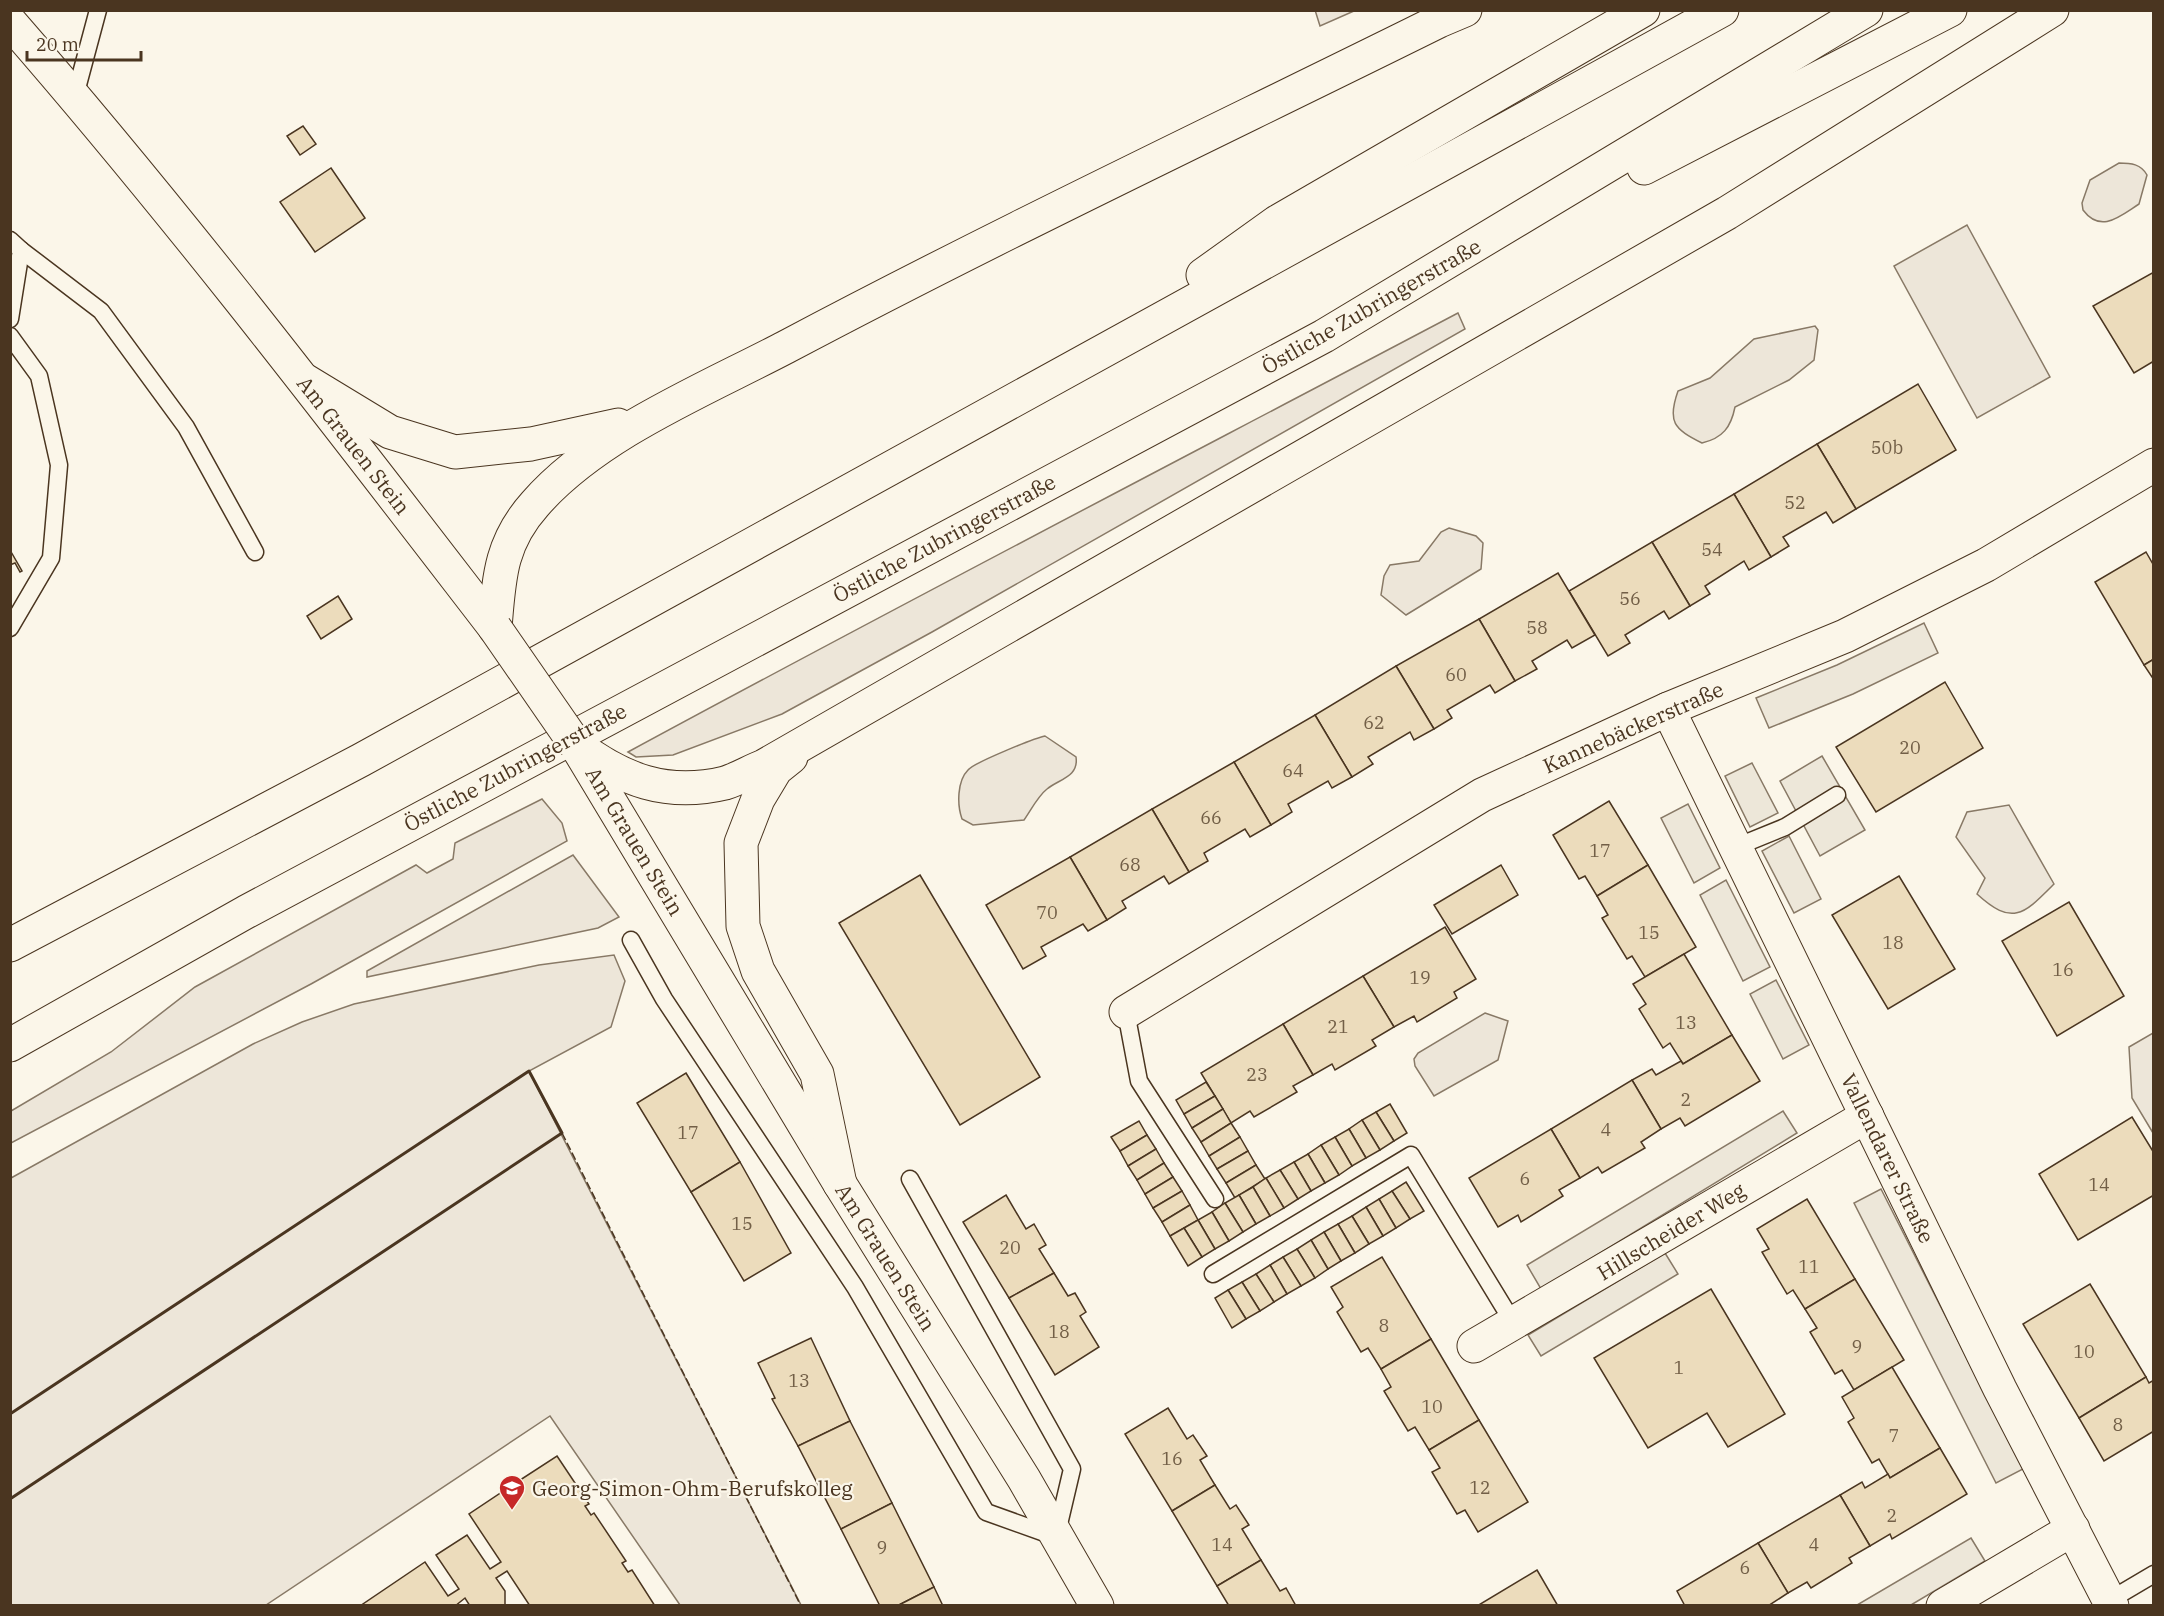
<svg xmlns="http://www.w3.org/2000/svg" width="2164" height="1616" viewBox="0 0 2164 1616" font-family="'IBM Plex Serif',serif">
<rect width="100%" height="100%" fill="#fbf6e9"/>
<!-- green -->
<g fill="#ede6d9" stroke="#887966" stroke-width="1.5">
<path d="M1315,10H1354V11L1320,26Z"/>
<path d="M2119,163C2131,163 2141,164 2147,175L2139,204C2120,216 2101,234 2083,210L2082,203L2090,180Z"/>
<path d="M1967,225L2050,377L1977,418L1894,266Z"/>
<path d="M1458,313L1465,329L932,632L782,714L673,755L636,757L628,752C903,603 1181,459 1458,313Z"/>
<path d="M1815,326L1818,330L1814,360L1789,380L1735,407C1731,427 1723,438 1702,443C1674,429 1667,422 1678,391L1710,378L1754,339Z"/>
<path d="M1449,528L1476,536L1483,543L1481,569L1406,615L1381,595L1384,576L1390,565L1419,561L1441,532Z"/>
<path d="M1045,736L1076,757C1079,777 1059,779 1047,789C1038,796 1031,810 1024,820L973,825L962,819C957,805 957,781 968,770C973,763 1035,738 1045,736Z"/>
<path d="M542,799L562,823L567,841L311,984L11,1143V1111L111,1052L195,987L416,865L427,873L453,859L455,843Z"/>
<path d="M2009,805L2054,884C2024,914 2013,927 1977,894L1985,878L1956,837L1967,812Z"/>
<path d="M573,855L619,917L598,928L367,977V971Z"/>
<path d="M614,955L625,981L611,1027L529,1071L801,1605H680L550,1416L266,1605H11V1178L253,1044L302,1022L354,1004L539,965Z"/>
<path d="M1485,1013L1508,1021L1498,1060L1434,1096L1415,1066L1414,1059L1418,1053Z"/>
<path d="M2153,1033V1133L2132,1098L2129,1047Z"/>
</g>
<!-- parking -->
<g fill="#ede7d9" stroke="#887966" stroke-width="1.5">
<path d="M1924,623L1938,653L1853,694L1769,728L1756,698L1837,665Z"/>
<path d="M1822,756L1865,830L1820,856L1780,781Z"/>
<path d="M1752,763L1778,813L1750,827L1725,776Z"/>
<path d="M1688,804L1720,868L1694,883L1661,818Z"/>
<path d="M1789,836L1821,899L1794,913L1762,851Z"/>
<path d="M1726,880L1770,967L1743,981L1700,895Z"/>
<path d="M1776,980L1809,1045L1783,1059L1750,994Z"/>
<path d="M1783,1111L1797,1133L1541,1289L1527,1265Z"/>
<path d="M1881,1189L2023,1469L1996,1483L1854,1203Z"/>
<path d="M1665,1253L1678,1274L1541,1356L1528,1335Z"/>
<path d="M1971,1538L1985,1561L1911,1605H1857Z"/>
</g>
<!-- building -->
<g fill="#ecdcbc" stroke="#4a3520" stroke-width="1.5">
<path d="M303,126L316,144L300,155L287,136Z"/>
<path d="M331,168L365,218L315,252L280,202Z"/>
<path d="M2154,272V361L2134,373L2093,306Z"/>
<path d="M1918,384L1956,450L1856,509L1817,444Z"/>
<path d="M1817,444L1856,509L1833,523L1826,512L1783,537L1789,546L1771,557L1734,494Z"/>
<path d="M1734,494L1771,557L1749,570L1744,561L1705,586L1710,594L1690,606L1652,542Z"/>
<path d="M1652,542L1690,606L1669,619L1664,611L1625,635L1630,643L1608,656L1569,591Z"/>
<path d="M10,550L22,571L20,572L15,563L10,565Z"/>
<path d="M2146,552L2154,566V659L2144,665L2095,582Z"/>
<path d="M1558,573L1595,635L1572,648L1567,640L1532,661L1537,669L1515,681L1479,619Z"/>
<path d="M338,596L352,619L321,639L307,616Z"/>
<path d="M1479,619L1515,681L1495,693L1490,685L1447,710L1452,718L1434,729L1396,666Z"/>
<path d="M2154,659V680L2144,665Z"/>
<path d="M1396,666L1434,729L1414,740L1410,732L1368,757L1373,764L1352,777L1315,715Z"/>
<path d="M1945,682L1983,748L1876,812L1836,747Z"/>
<path d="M1315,715L1352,777L1332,788L1328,781L1288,804L1292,812L1271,825L1234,762Z"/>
<path d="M1234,762L1271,825L1250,837L1245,829L1204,853L1208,861L1189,872L1152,809Z"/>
<path d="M1609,801L1648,865L1597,896L1585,876L1579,879L1553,835Z"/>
<path d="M1152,809L1189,872L1169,884L1164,876L1122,901L1126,908L1107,920L1070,857Z"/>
<path d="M1070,857L1107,920L1088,931L1083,924L1041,947L1046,956L1023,969L986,905Z"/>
<path d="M1501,865L1518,895L1452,934L1434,905Z"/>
<path d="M1648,865L1696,947L1645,977L1632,956L1627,959L1602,918L1608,915L1597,896Z"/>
<path d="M920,875L1040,1077L960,1125L839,923Z"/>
<path d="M1899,876L1955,969L1888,1009L1832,915Z"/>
<path d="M2069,902L2124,996L2057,1036L2002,941Z"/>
<path d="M1445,927L1476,979L1454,992L1457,998L1417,1022L1414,1016L1394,1027L1363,976Z"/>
<path d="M1684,954L1732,1035L1683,1064L1670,1043L1663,1048L1639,1009L1646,1004L1633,984Z"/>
<path d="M1363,976L1394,1027L1372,1040L1376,1046L1335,1070L1332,1064L1313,1075L1283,1024Z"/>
<path d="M1283,1024L1313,1075L1293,1086L1297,1092L1254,1117L1250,1111L1231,1123L1201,1073Z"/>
<path d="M1732,1035L1760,1081L1685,1126L1680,1118L1661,1129L1632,1080L1652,1069L1656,1075L1681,1061L1683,1064Z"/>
<path d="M686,1073L740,1162L691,1192L637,1103Z"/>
<path d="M1632,1080L1661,1129L1641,1142L1645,1148L1602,1173L1598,1167L1580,1178L1551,1129Z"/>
<path d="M1206,1082L1215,1096L1184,1114L1176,1100Z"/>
<path d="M1215,1096L1223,1109L1192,1128L1184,1114Z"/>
<path d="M1390,1104L1407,1133L1394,1141L1376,1112Z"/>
<path d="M1223,1109L1231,1123L1201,1142L1192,1128Z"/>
<path d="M1376,1112L1394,1141L1380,1150L1362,1120Z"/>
<path d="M2132,1117L2154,1153V1195L2078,1240L2039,1174Z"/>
<path d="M1362,1120L1380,1150L1366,1158L1349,1129Z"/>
<path d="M1139,1121L1147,1135L1120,1151L1111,1137Z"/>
<path d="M1231,1123L1240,1137L1209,1156L1201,1142Z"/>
<path d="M1349,1129L1366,1158L1352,1166L1335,1137Z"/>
<path d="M1551,1129L1580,1178L1559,1190L1563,1196L1521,1222L1518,1215L1498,1227L1469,1178Z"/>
<path d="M1147,1135L1156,1149L1128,1166L1120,1151Z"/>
<path d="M1240,1137L1248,1151L1217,1169L1209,1156Z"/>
<path d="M1335,1137L1352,1166L1339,1175L1321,1145Z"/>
<path d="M1321,1145L1339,1175L1325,1183L1308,1154Z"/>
<path d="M1156,1149L1164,1163L1137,1180L1128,1166Z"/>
<path d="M1248,1151L1256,1165L1226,1183L1217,1169Z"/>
<path d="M1308,1154L1325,1183L1311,1191L1294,1162Z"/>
<path d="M740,1162L791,1253L744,1281L691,1192Z"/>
<path d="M1294,1162L1311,1191L1298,1199L1280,1170Z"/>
<path d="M1164,1163L1173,1177L1145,1194L1137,1180Z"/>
<path d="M1256,1165L1265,1179L1235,1198L1226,1183Z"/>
<path d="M1280,1170L1298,1199L1284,1208L1266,1178Z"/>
<path d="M1173,1177L1182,1191L1153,1208L1145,1194Z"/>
<path d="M1266,1178L1284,1208L1270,1216L1253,1187Z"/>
<path d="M1406,1182L1424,1211L1410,1219L1392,1191Z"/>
<path d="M1253,1187L1270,1216L1256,1224L1239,1195Z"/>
<path d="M1182,1191L1190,1205L1162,1222L1153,1208Z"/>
<path d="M1392,1191L1410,1219L1396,1228L1379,1199Z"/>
<path d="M1006,1195L1026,1229L1034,1224L1046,1245L1039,1249L1054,1273L1009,1298L963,1222Z"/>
<path d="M1239,1195L1256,1224L1243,1232L1225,1203Z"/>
<path d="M1379,1199L1396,1228L1383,1236L1366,1207Z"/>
<path d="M1807,1199L1855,1279L1805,1309L1793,1290L1787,1294L1762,1252L1769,1249L1757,1229Z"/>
<path d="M1225,1203L1243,1232L1229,1241L1212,1212Z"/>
<path d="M1190,1205L1198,1220L1170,1236L1162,1222Z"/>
<path d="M1366,1207L1383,1236L1369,1244L1352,1216Z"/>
<path d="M1212,1212L1229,1241L1215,1249L1198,1220Z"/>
<path d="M1352,1216L1369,1244L1355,1253L1338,1224Z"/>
<path d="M1198,1220L1215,1249L1202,1257L1184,1228Z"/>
<path d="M1338,1224L1355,1253L1341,1261L1324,1232Z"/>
<path d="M1184,1228L1202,1257L1188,1266L1170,1236Z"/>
<path d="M1324,1232L1341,1261L1328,1269L1311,1240Z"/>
<path d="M1311,1240L1328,1269L1315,1278L1297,1249Z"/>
<path d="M1297,1249L1315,1278L1301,1286L1283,1257Z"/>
<path d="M1283,1257L1301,1286L1287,1294L1270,1265Z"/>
<path d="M1382,1257L1431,1339L1381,1369L1368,1348L1361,1352L1337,1312L1343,1307L1331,1287Z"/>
<path d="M1270,1265L1287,1294L1274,1302L1256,1274Z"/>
<path d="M1054,1273L1068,1296L1075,1293L1086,1312L1080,1316L1099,1347L1055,1375L1009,1298Z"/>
<path d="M1256,1274L1274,1302L1260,1311L1242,1282Z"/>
<path d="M1855,1279L1904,1360L1854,1390L1842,1370L1835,1374L1810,1332L1817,1328L1805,1309Z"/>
<path d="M1242,1282L1260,1311L1246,1319L1228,1290Z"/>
<path d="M2090,1284L2146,1377L2079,1418L2023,1324Z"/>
<path d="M1711,1289L1785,1414L1728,1447L1707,1413L1648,1448L1594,1358Z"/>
<path d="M1228,1290L1246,1319L1232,1328L1215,1298Z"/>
<path d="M811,1338L850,1421L798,1446L772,1399L775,1398L758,1363Z"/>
<path d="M1431,1339L1479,1420L1429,1450L1415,1427L1408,1431L1384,1391L1391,1387L1381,1369Z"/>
<path d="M1892,1367L1940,1448L1890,1478L1879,1459L1872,1463L1848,1422L1854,1418L1842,1397Z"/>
<path d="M2146,1377L2149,1383L2154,1380V1431L2104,1461L2079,1418Z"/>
<path d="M1168,1408L1187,1439L1193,1435L1207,1456L1200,1460L1215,1485L1172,1511L1125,1434Z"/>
<path d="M1479,1420L1528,1502L1478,1532L1465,1510L1457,1514L1432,1472L1440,1468L1429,1450Z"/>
<path d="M850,1421L892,1503L841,1529L798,1446Z"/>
<path d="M1940,1448L1967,1494L1892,1539L1890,1534L1870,1546L1840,1495L1862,1482L1865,1488L1888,1474L1890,1478Z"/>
<path d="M557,1456L589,1504L585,1506L591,1515L594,1513L626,1561L622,1563L628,1572L632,1570L655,1606H530L507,1571L496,1578L505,1591V1606H470L465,1598L455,1606H360L425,1562L448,1596L459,1589L436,1555L467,1535L490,1569L501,1562L469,1514L508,1488L511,1491L520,1486L517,1482Z"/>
<path d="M1215,1485L1230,1509L1236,1505L1249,1525L1242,1529L1261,1560L1217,1586L1172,1511Z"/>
<path d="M1840,1495L1870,1546L1849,1558L1852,1563L1811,1588L1807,1582L1788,1593L1758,1543Z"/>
<path d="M892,1503L934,1587L897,1606H880L841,1529Z"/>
<path d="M1758,1543L1788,1593L1768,1606H1685L1677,1591Z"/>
<path d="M1261,1560L1280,1591L1286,1588L1296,1606H1229L1217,1586Z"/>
<path d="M1537,1570L1558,1606H1477Z"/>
<path d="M934,1587L943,1606H897Z"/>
</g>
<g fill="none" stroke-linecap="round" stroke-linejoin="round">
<!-- service casing -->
<g stroke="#4a3520" stroke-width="19">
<g id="service">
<path d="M75,96L98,10"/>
<path d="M10,240L21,250L10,319"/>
<path d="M21,250L101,311L186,427L255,552"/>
<path d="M10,336L39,376L59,465L51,558L10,628"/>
<path d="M1736,847L1785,827L1837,795"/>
<path d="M631,940L664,999L855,1287L986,1512L1056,1537L1072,1469L910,1179"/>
<path d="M1126,1012L1139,1081L1215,1199"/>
<path d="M1213,1274L1411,1155L1514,1324"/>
<path d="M2110,1600L2154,1574"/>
</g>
</g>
<!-- minor casing -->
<g stroke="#4a3520" stroke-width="35">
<g id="minor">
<path d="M1668,709L2000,1389L2112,1606"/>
<path d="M1126,1012L1482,795L1668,709L1845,636L1986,565L2154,465"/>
<path d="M1474,1346L1867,1116"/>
<path d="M1943,1606L2073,1529"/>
</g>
</g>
<!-- tertiary casing -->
<g stroke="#4a3520" stroke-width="35">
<g id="tertiary">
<path d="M10,22C180,217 337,423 495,628"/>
<path d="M576,745L840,1184L1024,1479L1097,1606"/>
</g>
</g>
<!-- trunk casing -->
<g stroke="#4a3520" stroke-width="35">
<g id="trunk">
<path d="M306,381L390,432L455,452L531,444L618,425"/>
<path d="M495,628C499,578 500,543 535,504C596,434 704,390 786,347C1001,233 1221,129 1439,21L1465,10"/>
<path d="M576,745C622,780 667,797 725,783C738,779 751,771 764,766L1727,213L2052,10"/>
<path d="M791,757L776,769L758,799L741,843L743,926L758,971L817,1074L840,1184"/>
</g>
</g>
<!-- motorway casing -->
<g stroke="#4a3520" stroke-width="35">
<g id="motorway">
<path d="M1644,168L1950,10"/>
<path d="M1203,275L1277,222L1643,10"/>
<path d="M10,945L361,760L1722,10"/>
<path d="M10,1045L246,912L1324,336L1866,10"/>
</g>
</g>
<!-- service -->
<use href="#service" stroke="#fbf6e9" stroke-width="16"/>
<!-- minor -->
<use href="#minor" stroke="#fbf6e9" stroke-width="33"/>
<!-- tertiary -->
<use href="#tertiary" stroke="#fbf6e9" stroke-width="33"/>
<!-- trunk -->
<use href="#trunk" stroke="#fbf6e9" stroke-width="33"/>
<!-- motorway -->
<use href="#motorway" stroke="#fbf6e9" stroke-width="33"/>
<!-- tertiary-bridge casing -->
<g stroke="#4a3520" stroke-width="35" stroke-linecap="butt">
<path id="tertiary-bridge" d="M495,628L576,745"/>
</g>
<!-- tertiary-bridge -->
<use href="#tertiary-bridge" stroke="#fbf6e9" stroke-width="33"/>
<!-- fence -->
<path stroke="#4a3520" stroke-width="1.5" stroke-dasharray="8 3" stroke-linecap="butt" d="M562,1133L801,1606"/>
<!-- wall -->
<path stroke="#4a3520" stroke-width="3" d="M10,1414L529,1071L562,1133L10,1499"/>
</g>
<!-- icons -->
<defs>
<g id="school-pin" transform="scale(1.35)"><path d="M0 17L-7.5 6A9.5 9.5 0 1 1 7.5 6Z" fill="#c62828" stroke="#fbf6e9"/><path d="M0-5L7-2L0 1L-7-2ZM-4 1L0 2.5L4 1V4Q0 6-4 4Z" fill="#fff"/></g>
</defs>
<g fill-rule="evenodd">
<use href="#school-pin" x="512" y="1488"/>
</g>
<g text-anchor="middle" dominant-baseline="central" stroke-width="4.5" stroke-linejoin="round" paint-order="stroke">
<!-- number labels -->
<g font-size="18" fill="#725f47">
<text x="1887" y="447">50b</text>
<text x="1795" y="502">52</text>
<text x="1712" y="549">54</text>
<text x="1630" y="598">56</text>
<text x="1537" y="627">58</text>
<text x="1456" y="674">60</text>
<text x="1374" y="722">62</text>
<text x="1910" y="747">20</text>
<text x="1293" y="770">64</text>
<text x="1211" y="817">66</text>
<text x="1600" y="850">17</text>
<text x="1130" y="864">68</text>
<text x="1047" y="912">70</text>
<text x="1649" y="932">15</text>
<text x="1893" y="942">18</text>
<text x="2063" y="969">16</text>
<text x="1420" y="977">19</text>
<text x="1686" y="1022">13</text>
<text x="1338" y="1026">21</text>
<text x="1257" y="1074">23</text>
<text x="1686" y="1099">2</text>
<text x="1606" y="1129">4</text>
<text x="688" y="1132">17</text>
<text x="1525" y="1178">6</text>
<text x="2099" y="1184">14</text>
<text x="742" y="1223">15</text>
<text x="1010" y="1247">20</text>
<text x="1809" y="1266">11</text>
<text x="1384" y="1325">8</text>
<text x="1059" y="1331">18</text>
<text x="1857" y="1346">9</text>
<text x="2084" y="1351">10</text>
<text x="1679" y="1367">1</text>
<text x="799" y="1380">13</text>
<text x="1432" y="1406">10</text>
<text x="2118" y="1424">8</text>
<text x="1894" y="1435">7</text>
<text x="1172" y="1458">16</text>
<text x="1480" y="1487">12</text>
<text x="1892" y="1515">2</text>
<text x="1222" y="1544">14</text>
<text x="1814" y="1544">4</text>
<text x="882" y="1547">9</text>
<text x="1745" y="1567">6</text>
</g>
<!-- street labels -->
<g font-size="21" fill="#4a3520" stroke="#fbf6e9">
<text transform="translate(1371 306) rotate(-30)">Östliche Zubringerstraße</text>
<text transform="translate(354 445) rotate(52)">Am Grauen Stein</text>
<text transform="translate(944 538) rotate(-28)">Östliche Zubringerstraße</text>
<text transform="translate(1633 727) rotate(-24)">Kannebäckerstraße</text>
<text transform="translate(515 767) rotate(-28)">Östliche Zubringerstraße</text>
<text transform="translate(635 841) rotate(59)">Am Grauen Stein</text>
<text transform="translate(1888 1158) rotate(64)">Vallendarer Straße</text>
<text transform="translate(1671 1231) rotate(-31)">Hillscheider Weg</text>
<text transform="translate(886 1257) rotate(58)">Am Grauen Stein</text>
</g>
<!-- poi labels -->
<g font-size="21" fill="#4a3520" stroke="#fbf6e9" text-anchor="start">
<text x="532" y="1488">Georg-Simon-Ohm-Berufskolleg</text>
</g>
</g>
<!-- border -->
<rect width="2164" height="1616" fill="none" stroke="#4a3520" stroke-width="24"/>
<!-- scale -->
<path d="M27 51v9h114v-9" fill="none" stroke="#4a3520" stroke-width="3"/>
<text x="36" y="51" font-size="18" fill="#4a3520" stroke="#fbf6e9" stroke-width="4.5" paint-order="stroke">20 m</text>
</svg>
